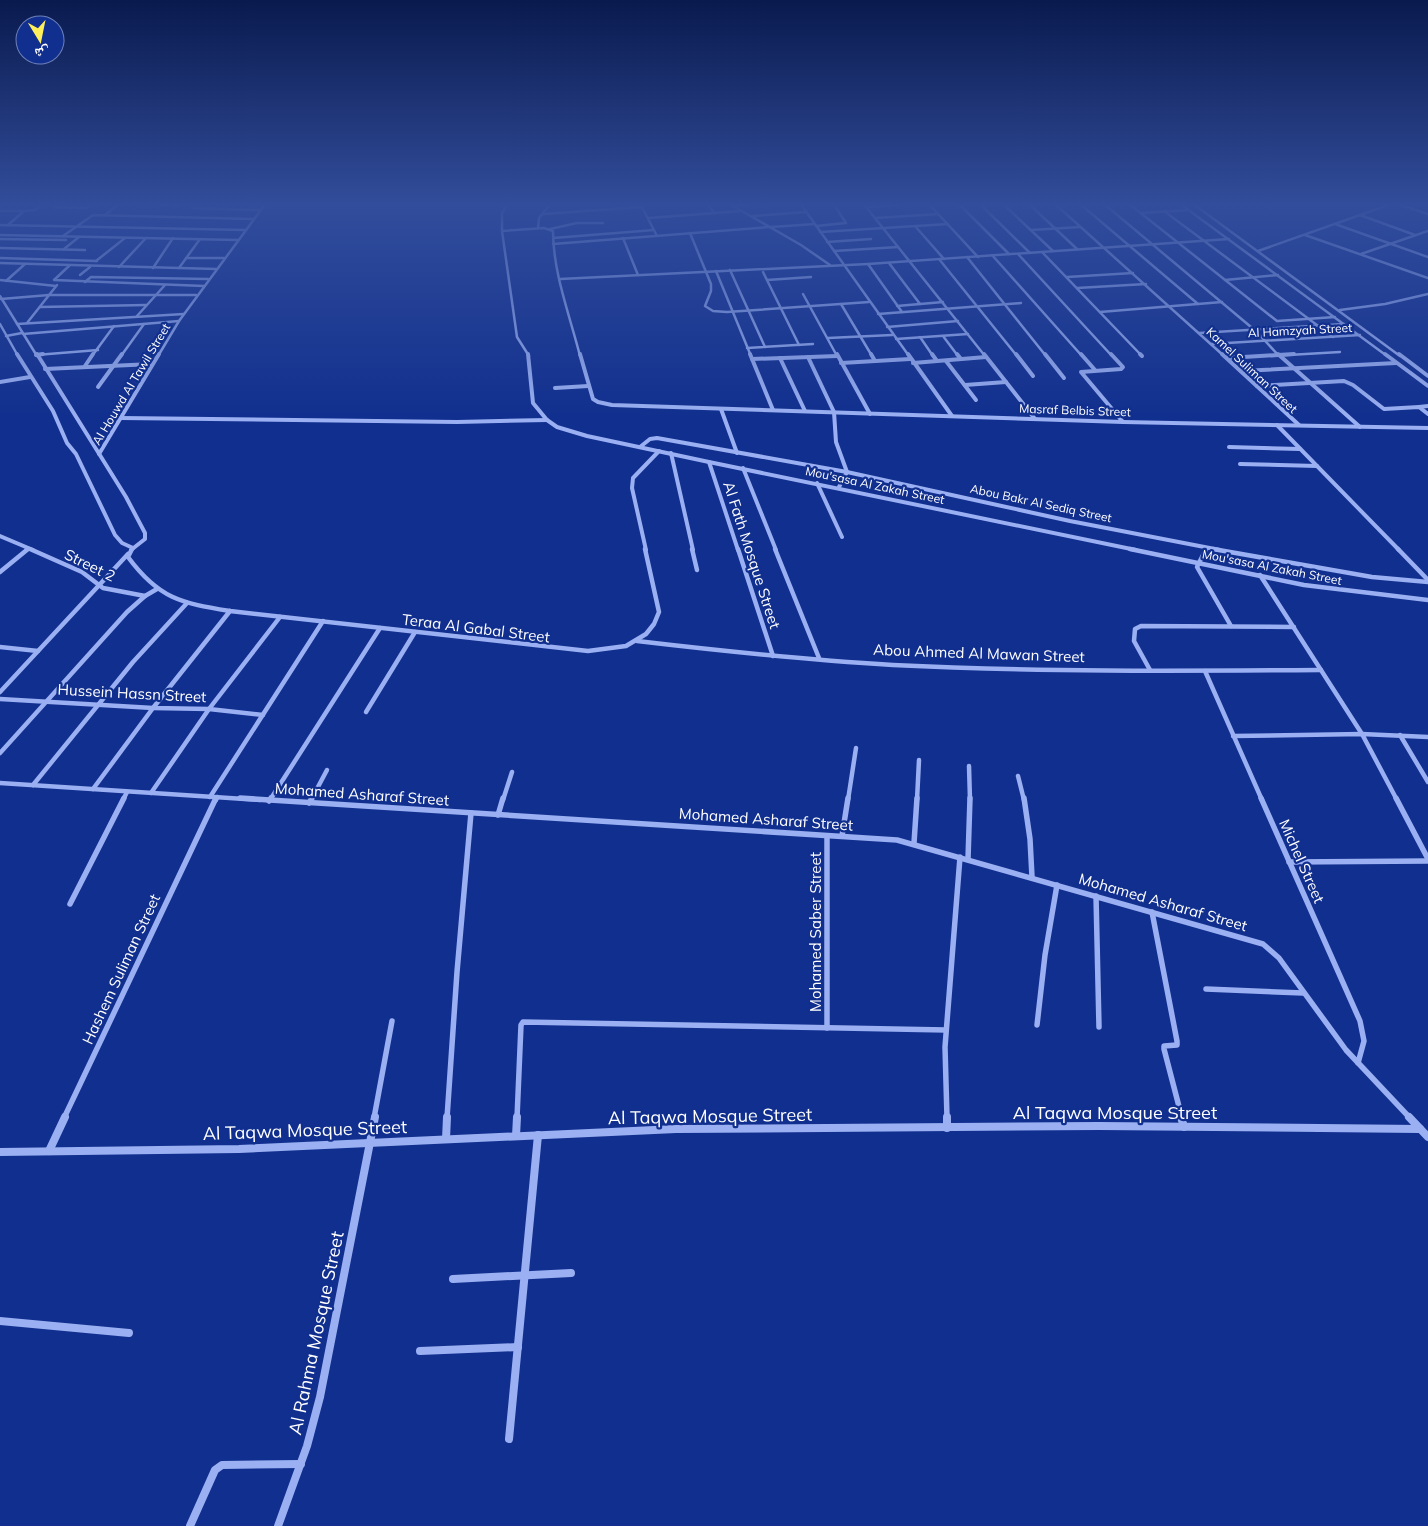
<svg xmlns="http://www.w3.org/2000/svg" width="1428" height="1526" viewBox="0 0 1428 1526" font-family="Mulish,'Noto Naskh Arabic',sans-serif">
<rect width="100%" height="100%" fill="#112f8e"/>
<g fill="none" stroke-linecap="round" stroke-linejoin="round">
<!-- street-far4 -->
<g stroke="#9ab0f2" stroke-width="2.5">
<path d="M508,203L502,213V231L517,337L529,356"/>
<path d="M707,203L714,213"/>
<path d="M728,203L801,245L830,265"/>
<path d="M800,203L909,356"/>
<path d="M863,203L985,356"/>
<path d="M928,203L978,257"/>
<path d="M958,203L1009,254"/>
<path d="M979,203L1030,253"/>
<path d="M1002,203L1053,251"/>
<path d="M1028,203L1077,249"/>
<path d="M1054,203L1224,356"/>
<path d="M1079,203L1198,304"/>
<path d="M1103,203L1257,332L1279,356"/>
<path d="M1128,203L1277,321L1335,317"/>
<path d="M1179,203L1387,356"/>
<path d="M1192,203L1400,356"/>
<path d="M1395,203L1428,214"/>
<path d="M1424,203L1428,204"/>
<path d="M119,204L179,205L184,203"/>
<path d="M733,206L775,203"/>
<path d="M54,207L86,208L93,203"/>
<path d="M866,207L929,203"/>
<path d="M193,208L260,210"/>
<path d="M0,211H24"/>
<path d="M1164,211L1333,337"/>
<path d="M1141,213L1189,210"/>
<path d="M543,214L642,207L657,236"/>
<path d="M105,215L120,203"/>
<path d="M1360,215L1415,235"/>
<path d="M753,216L807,212"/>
<path d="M648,218L741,211"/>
<path d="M875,218L938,214"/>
<path d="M1335,224L1428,257"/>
<path d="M0,225L245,230"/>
<path d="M8,225L24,211L35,210L44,203"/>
<path d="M816,226L846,223L833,203"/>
<path d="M915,226L944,259"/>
<path d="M771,227L815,224"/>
<path d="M538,228L539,218L551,203"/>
<path d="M550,229L577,223H603"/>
<path d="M1031,230L1080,227"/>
<path d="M502,231L544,228L553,231C553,273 570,316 580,356"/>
<path d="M820,232L948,224"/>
<path d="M690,233L711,284V291L705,306L713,311L727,312L869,302"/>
<path d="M0,235L238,240"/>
<path d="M1305,235L1428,278"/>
<path d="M63,236L93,215L253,219"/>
<path d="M553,238L654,230"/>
<path d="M623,238L638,275"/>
<path d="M0,239L66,240"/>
<path d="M827,242L871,239"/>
<path d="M553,244L769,227"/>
<path d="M0,248L85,250"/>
<path d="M64,249L79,237"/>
<path d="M834,251L898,247"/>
<path d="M1258,251L1394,203"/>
<path d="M1042,252L1142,356"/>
<path d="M1018,254L1112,356"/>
<path d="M1361,254L1428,231"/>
<path d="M992,255L1082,356"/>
<path d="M967,257L1046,356"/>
<path d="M0,258L97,261"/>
<path d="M186,258H224"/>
<path d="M939,259L1017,356"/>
<path d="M96,261L125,238"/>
<path d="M0,263L216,269"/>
<path d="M889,263L920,304"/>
<path d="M868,264L902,312"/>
<path d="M69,266L54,280L204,286"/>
<path d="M119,267L146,238"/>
<path d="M153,268L173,238"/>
<path d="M179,268L200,239"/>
<path d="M730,270L765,347"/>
<path d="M716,271L751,356"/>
<path d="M763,272L799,345"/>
<path d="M80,275L90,267"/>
<path d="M1067,277L1133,273"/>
<path d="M560,279L868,264L1229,239"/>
<path d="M0,280L56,286"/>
<path d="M767,280L811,277"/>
<path d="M1225,280L1278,275"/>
<path d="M6,281L25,264"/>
<path d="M85,282L91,277L208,279"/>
<path d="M1077,288L1146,284"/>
<path d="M803,294L837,356"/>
<path d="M0,296L37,356"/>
<path d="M1,299L49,295H196"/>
<path d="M841,304L872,356"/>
<path d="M897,306L943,302"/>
<path d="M40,307L146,305"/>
<path d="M1340,310L1385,304L1428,294"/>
<path d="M1100,312L1222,302"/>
<path d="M878,314L1021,303"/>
<path d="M137,316L165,285"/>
<path d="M27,323L57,285"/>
<path d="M0,324L18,356"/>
<path d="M17,324L184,314"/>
<path d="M887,327L958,321"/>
<path d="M1199,333L1344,324"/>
<path d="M23,334L179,321"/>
<path d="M6,336L22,333"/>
<path d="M943,336L958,356"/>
<path d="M920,337L933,356"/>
<path d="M828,338L892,335"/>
<path d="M896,339L968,334"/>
<path d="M1211,344L1360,335"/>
<path d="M747,348L813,344"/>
<path d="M36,355L98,350"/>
<path d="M92,356L114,326"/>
<path d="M121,356L144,324"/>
<path d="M158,356L179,321L266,203"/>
<path d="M1271,356L1340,352"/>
</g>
<!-- street-far3 -->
<g stroke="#9ab0f2" stroke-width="4">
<path d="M17,354L53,411L67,443L76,454L115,535L122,543L133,548"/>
<path d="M37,354L126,497L145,533V539L131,550"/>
<path d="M528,354L533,403L547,420L557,427L587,436L709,462L1136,550"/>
<path d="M580,354L593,399L598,402L612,405L1123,422L1428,428"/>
<path d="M750,354L773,410"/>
<path d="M837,354L870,414"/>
<path d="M871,354L875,361"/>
<path d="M908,354L952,416"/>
<path d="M932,354L937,361"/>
<path d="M957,354L961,359"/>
<path d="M984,354L1035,419"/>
<path d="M1016,354L1033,376"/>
<path d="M1045,354L1064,378"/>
<path d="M1081,354L1095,370"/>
<path d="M1111,354L1123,367L1121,369L1081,372L1123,422"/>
<path d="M1140,354L1142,356"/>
<path d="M1222,354L1299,425"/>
<path d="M1278,354L1360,427"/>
<path d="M1385,354L1428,386"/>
<path d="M1399,354L1428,376"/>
<path d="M36,355L43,354"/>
<path d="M808,357L834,412L836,442L847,472L839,487"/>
<path d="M780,358L805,411"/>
<path d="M1227,358L1294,354"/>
<path d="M752,359L837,356"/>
<path d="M946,361L976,400"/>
<path d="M841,363L910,359"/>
<path d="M913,363L986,357"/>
<path d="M85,366L93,354"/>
<path d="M45,369L152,364"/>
<path d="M1241,371L1396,363"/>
<path d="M0,382L30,377"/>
<path d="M965,385L1006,382"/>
<path d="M1257,386L1344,381L1353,385L1384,409L1419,407L1428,414"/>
<path d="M98,387L122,354"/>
<path d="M555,388L588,386"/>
<path d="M1419,407L1428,406"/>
<path d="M721,409L737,453"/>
<path d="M120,418L457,422L547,420"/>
<path d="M1277,425L1399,550"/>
<path d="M640,447L650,439L657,438L847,472L1070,521L1220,550"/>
<path d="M1229,447L1300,449"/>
<path d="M671,453L693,550"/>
<path d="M99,454L159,354"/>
<path d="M709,462L738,550"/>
<path d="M1240,464L1317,466"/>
<path d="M743,468L776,550"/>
<path d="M817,483L842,537"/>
<path d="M0,536L33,550"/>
<path d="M26,550L28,549"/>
<path d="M646,550L632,488L633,478L659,451"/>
<path d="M1206,550L1207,548"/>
</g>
<!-- street-far2 -->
<g stroke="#9ab0f2" stroke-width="4.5">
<path d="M30,549L82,572L103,588L145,596"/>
<path d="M132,549L128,557C159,599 181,603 230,611L588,651L626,646L646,634L654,624L659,612L645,549"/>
<path d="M692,549L697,570"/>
<path d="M738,549L773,656"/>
<path d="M775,549L819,658"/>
<path d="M1130,549L1304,585L1428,600"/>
<path d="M1206,549L1197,567L1231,626"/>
<path d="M1213,549L1372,577L1428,582"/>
<path d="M1398,549L1428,580"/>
<path d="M0,572L28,549"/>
<path d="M1260,575L1362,734L1397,800"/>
<path d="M637,641C722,651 808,660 893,665C1036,672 1178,671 1321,670"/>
<path d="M0,647L38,651"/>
<path d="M1150,670L1134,641L1135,629L1141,626L1294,627"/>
<path d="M1205,671L1262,800"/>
<path d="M0,692L128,554"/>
<path d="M0,699L153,708L209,709L263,715"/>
<path d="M366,712L415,632"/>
<path d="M1400,735L1428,782"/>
<path d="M1233,736L1362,734L1428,737"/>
<path d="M0,753L127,612L145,596L157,589"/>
<path d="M969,766L970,800"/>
<path d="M1018,776L1024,800"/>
<path d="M0,783L260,800"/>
<path d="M33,785L133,662L187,603"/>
<path d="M93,789L153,708L230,611"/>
<path d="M151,793L209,709L280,617"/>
<path d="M210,797L323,621"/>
<path d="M123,800L127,792"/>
<path d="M216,800L217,797"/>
<path d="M270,800L380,628"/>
<path d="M311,800L327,770"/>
<path d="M503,800L512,772"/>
<path d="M848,800L856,748"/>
<path d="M917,800L919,760"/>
</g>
<!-- street-far1 -->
<g stroke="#9ab0f2" stroke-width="5.5">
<path d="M240,798L897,840L1263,944L1279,958L1346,1050L1410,1118"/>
<path d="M1024,798L1030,839L1032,877"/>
<path d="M1261,798L1360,1021L1364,1041L1358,1063"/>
<path d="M1396,798L1428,859"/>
<path d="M269,801L271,798"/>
<path d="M309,803L312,798"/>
<path d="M498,815L503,798"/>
<path d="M827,836V1028"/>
<path d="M842,836L848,798"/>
<path d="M914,843L917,798"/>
<path d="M968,859L970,798"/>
<path d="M1289,862L1428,861"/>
<path d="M1096,896L1099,1027"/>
<path d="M70,904L124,798"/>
<path d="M1152,912L1177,1041V1045L1164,1046V1049L1182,1118"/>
<path d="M1206,989L1303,993"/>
<path d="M1037,1025L1045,955L1057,885"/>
<path d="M64,1118L216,798"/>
<path d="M374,1118L392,1021"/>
<path d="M447,1118L457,972L471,813"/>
<path d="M517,1118L521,1025L523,1022L946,1030"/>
<path d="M947,1118L945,1047L960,857"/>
</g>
<!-- street -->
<g stroke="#9ab0f2" stroke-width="8">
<path d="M947,1117V1128"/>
<path d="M1181,1117L1184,1127"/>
<path d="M1409,1117L1428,1137"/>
<path d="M516,1136L517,1117"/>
<path d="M446,1139L447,1117"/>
<path d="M49,1151L65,1117"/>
<path d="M0,1152L239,1149L676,1129L1099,1126L1420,1129"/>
<path d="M453,1279L571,1273"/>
<path d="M0,1321L129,1333"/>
<path d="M420,1351L518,1347"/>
<path d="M509,1439L538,1135"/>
<path d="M190,1526L215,1470L222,1465L301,1464"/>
<path d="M278,1526L307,1446L320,1397L375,1117"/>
</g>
</g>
<!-- sky -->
<linearGradient id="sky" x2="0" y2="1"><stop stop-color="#091a4e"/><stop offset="0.49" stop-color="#324d9b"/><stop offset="1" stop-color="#324d9b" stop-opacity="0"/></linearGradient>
<rect width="1428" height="417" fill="url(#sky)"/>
<g text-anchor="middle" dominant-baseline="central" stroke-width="4.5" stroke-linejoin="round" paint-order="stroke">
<!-- far-street labels -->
<g font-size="12" fill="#fff" stroke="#112f8e">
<text transform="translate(1300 330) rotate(-3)">Al Hamzyah Street</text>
<text transform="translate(1252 370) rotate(43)">Kamel Suliman Street</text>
<text transform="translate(131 384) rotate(-59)">Al Houwd Al Tawil Street</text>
<text transform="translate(1075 410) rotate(2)">Masraf Belbis Street</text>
<text transform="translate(875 485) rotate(12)">Mou'sasa Al Zakah Street</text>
<text transform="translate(1041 503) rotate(12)">Abou Bakr Al Sediq Street</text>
<text transform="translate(1272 567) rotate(11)">Mou'sasa Al Zakah Street</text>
</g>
<!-- street labels -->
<g font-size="15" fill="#fff" stroke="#112f8e">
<text transform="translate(752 555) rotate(72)">Al Fath Mosque Street</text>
<text transform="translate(90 565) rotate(26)">Street 2</text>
<text transform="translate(476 628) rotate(7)">Teraa Al Gabal Street</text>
<text transform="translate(979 653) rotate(2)">Abou Ahmed Al Mawan Street</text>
<text transform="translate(132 693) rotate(3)">Hussein Hassn Street</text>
<text transform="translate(362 794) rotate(4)">Mohamed Asharaf Street</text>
<text transform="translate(766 819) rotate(4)">Mohamed Asharaf Street</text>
<text transform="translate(1302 861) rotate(66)">Michel Street</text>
<text transform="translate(1163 902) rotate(16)">Mohamed Asharaf Street</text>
<text transform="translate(815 932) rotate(-90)">Mohamed Saber Street</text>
<text transform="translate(121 969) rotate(-65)">Hashem Suliman Street</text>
</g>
<!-- near-street labels -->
<g font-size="18" fill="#fff" stroke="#112f8e">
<text x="1115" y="1112">Al Taqwa Mosque Street</text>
<text transform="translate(710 1116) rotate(-1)">Al Taqwa Mosque Street</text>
<text transform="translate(305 1130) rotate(-2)">Al Taqwa Mosque Street</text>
<text transform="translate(316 1333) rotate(-78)">Al Rahma Mosque Street</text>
</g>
</g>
<!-- north arrow -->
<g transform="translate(40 40) rotate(170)"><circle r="24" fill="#112f8e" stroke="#7082bb"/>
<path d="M0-4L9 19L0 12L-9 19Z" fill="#fff05b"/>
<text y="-8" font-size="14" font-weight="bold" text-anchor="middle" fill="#ffffff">ش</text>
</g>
</svg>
